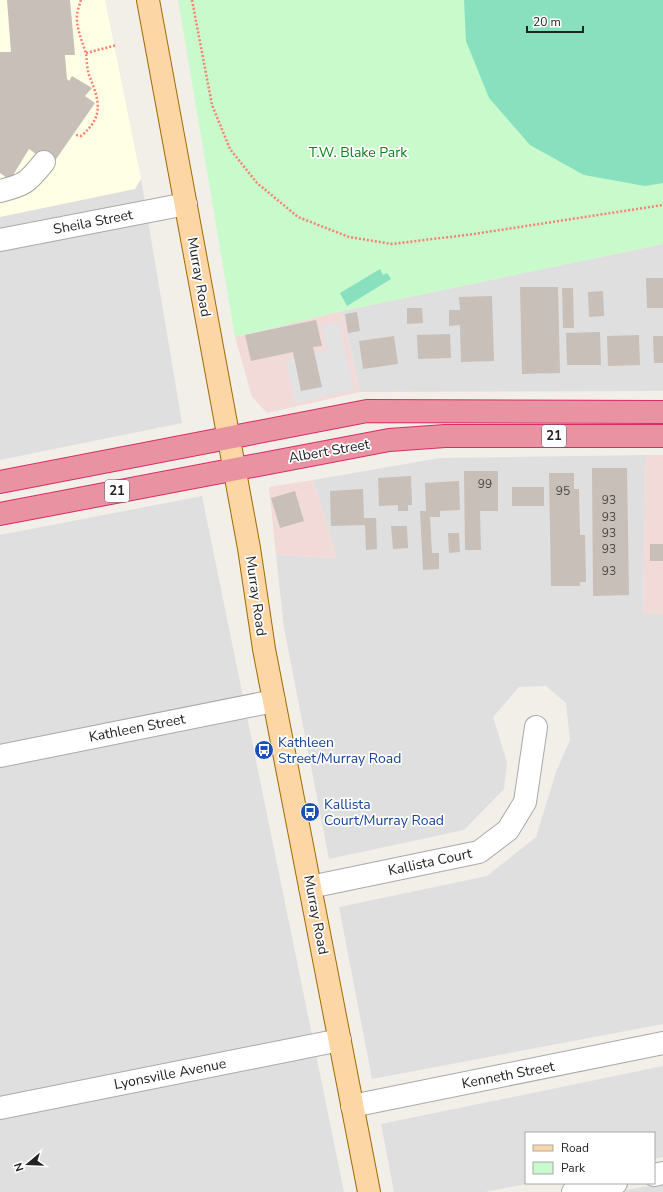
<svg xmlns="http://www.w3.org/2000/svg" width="663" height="1192" viewBox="0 0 663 1192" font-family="'Nunito Sans',sans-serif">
<rect width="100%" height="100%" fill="#f2efe9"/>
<!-- residential -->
<g fill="#e0dfdf">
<path d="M141,179L182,423L0,460V210Z"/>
<path d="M663,244V391L360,392L342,311Z"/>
<path d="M646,455L643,613L663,614V1024L372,1079L339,907L487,876L536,837L556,772L570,740L566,703L546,686L519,687L493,717L507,762L504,789L464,830L329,859L284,628L276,555L337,558L313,480L440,458Z"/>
<path d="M202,496L344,1192H0V535Z"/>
<path d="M663,1066V1157L654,1159V1133H526V1183H531L485,1192H394L381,1124Z"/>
<path d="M663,1183V1192H617Z"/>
</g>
<!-- commercial -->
<g fill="#f2dad9">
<path d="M342,311L360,392L267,413L252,397L235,337Z"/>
<path d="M646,455H663V614H643Z"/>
<path d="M313,480L337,558L276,555L269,487Z"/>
</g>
<!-- education -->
<path fill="#ffffe5" d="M0,0H105L141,179L135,189L0,217Z"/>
<!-- park -->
<path fill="#c8facc" d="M178,0H663V244L342,311L235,337Z"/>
<!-- pitch -->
<g fill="#88e0be">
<path d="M464,0H663V183L645,186L584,175L530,145L489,98L466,41Z"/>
<path d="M380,269L383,275L387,273L391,279L347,306L340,293Z"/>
</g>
<!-- parking -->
<path fill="#e2e2e2" d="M339,322L354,390L295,403L286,360L327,351L321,326Z"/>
<!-- building -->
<g fill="#c7bfb8">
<path d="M7,0H70L75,55H65L67,79L69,81L72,76L92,88L85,96L95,103L52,165L29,149L10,180L0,173V52H11Z"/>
<path d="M646,278H663V308H647Z"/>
<path d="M520,287H558L560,373L522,374Z"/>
<path d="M562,288H573L574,328H563Z"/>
<path d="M603,291L604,316L589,317L588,292Z"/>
<path d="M492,296L494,361L461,362L460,325L449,326V310H460L459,297Z"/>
<path d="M407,308H422L423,323L407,324Z"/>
<path d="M357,312L360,331L348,333L345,314Z"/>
<path d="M316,320L322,346L313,347L322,387L301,391L293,352L251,361L245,335Z"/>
<path d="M600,332L601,365H567L566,333Z"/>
<path d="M450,334L451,358L418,359L417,335Z"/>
<path d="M639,335L640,365L608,366L607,336Z"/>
<path d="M394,336L398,364L363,369L359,341Z"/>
<path d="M653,336H663V363H654Z"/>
<path d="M592,468H627L629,595L593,596Z"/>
<path d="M464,471H498V511H480L481,550H465Z"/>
<path d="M549,473H574V489H579L580,535H585L586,582H580V586H551Z"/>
<path d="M411,476L412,505H408V511H398V505L379,506L378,478Z"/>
<path d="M459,481L460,510L440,511V517H430L432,553H439V569L423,570L420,511H426L425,483Z"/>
<rect x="512" y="487" width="32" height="19"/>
<path d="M363,489L364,518H376L377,549L366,550L365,525L331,526L330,491Z"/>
<path d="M295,491L304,521L280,528L271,498Z"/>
<path d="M391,526H407L408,548L393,549Z"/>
<path d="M448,533H459L460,552L449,553Z"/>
<rect x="650" y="544" width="13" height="17"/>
</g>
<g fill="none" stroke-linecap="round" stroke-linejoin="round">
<!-- minor casing -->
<g stroke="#a9a9a9" stroke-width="24">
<g id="minor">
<path d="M0,191C25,185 28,182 44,162"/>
<path d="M0,240L186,204"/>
<path d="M0,756L274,701"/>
<path d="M310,887L479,852L508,830L525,802L536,727"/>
<path d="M352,1106L663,1043"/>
<path d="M0,1108L340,1040"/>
<path d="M654,1175L663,1173"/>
<path d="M573,1192L616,1183"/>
</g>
</g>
<!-- major casing -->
<g stroke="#a06b00" stroke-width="24">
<path id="major" d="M148,0L249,548L264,649L369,1192"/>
</g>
<!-- highway casing -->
<g stroke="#dc2a67" stroke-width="24">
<g id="highway">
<path d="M0,482L367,411L663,412"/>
<path d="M0,514L389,440L445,436H663"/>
</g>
</g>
<!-- path -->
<g stroke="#fa8072" stroke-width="2.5" stroke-dasharray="2 2" stroke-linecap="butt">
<path d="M192,0L212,105L230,149L257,183L298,217L349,237L392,244L474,234L663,205"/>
<path d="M86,53L117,45"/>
<path d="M76,135L81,136C105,116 99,100 89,75C87,69 87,61 86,54C83,43 78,33 77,21C76,15 79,6 81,0"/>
</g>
<!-- minor -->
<use href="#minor" stroke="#fff" stroke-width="22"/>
<!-- major -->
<use href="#major" stroke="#fcd6a4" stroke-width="22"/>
<!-- highway -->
<use href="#highway" stroke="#e892a2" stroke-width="22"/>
</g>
<!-- icons -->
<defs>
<g id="bus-disc" transform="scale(1)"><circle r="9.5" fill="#1a4fb4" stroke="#fff"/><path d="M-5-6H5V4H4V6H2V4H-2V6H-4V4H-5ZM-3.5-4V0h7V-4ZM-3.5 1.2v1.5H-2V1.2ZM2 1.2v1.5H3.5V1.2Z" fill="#fff"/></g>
</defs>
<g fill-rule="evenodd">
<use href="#bus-disc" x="264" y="750"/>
<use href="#bus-disc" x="310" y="812"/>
</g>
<g text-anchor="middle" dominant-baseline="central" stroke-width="3.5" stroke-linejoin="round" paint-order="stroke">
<!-- number labels -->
<g font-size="12" fill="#4b4948">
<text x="485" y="484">99</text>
<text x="563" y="491">95</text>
<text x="609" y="500">93</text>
<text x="609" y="517">93</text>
<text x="609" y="533">93</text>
<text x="609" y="549">93</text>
<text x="609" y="571">93</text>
</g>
<!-- shield labels -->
<g fill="#fff" stroke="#646464" stroke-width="1">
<rect x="542" y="425" width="24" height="22" rx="3"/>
<rect x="105" y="480" width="24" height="22" rx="3"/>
</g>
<g font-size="13" font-weight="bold" fill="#222">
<text x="554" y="436">21</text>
<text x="117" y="491">21</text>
</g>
<!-- park labels -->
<g font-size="14" fill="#0c8416" stroke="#fff">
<text x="358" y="152">T.W. Blake Park</text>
</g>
<!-- street labels -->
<g font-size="14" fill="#222" stroke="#fff">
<text transform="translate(93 222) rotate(-11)">Sheila Street</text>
<text transform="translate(199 277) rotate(80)">Murray Road</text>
<text transform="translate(329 451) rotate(-10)">Albert Street</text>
<text transform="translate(256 596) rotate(82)">Murray Road</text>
<text transform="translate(137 728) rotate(-11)">Kathleen Street</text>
<text transform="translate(430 862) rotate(-12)">Kallista Court</text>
<text transform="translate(316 915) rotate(79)">Murray Road</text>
<text transform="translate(170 1074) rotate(-11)">Lyonsville Avenue</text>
<text transform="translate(508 1075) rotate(-11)">Kenneth Street</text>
</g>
<!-- transit labels -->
<g font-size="14" fill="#164399" stroke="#fff" text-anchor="start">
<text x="278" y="742">Kathleen<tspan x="278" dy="16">Street/Murray Road</tspan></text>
<text x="324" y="804">Kallista<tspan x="324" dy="16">Court/Murray Road</tspan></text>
</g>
</g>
<!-- legend -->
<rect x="525" y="1132" width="130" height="52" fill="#ffffff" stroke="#a7a7a7"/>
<rect x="533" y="1145" width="20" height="6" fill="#fcd6a4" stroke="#a7a7a7"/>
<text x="561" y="1152" font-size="12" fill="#222222">Road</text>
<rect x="533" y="1162" width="20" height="12" fill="#c8facc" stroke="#a7a7a7"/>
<text x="561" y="1172" font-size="12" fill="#222222">Park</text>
<!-- north arrow -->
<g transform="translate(28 1164) rotate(251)" stroke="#ffffff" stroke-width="3" paint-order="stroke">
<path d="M0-3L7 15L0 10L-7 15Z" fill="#222222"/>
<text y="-6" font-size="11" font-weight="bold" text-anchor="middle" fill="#222222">N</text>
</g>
<!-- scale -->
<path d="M527 26v6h56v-6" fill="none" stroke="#222222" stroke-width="2"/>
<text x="533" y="26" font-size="12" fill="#222222" stroke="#ffffff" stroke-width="3" paint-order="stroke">20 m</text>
</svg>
